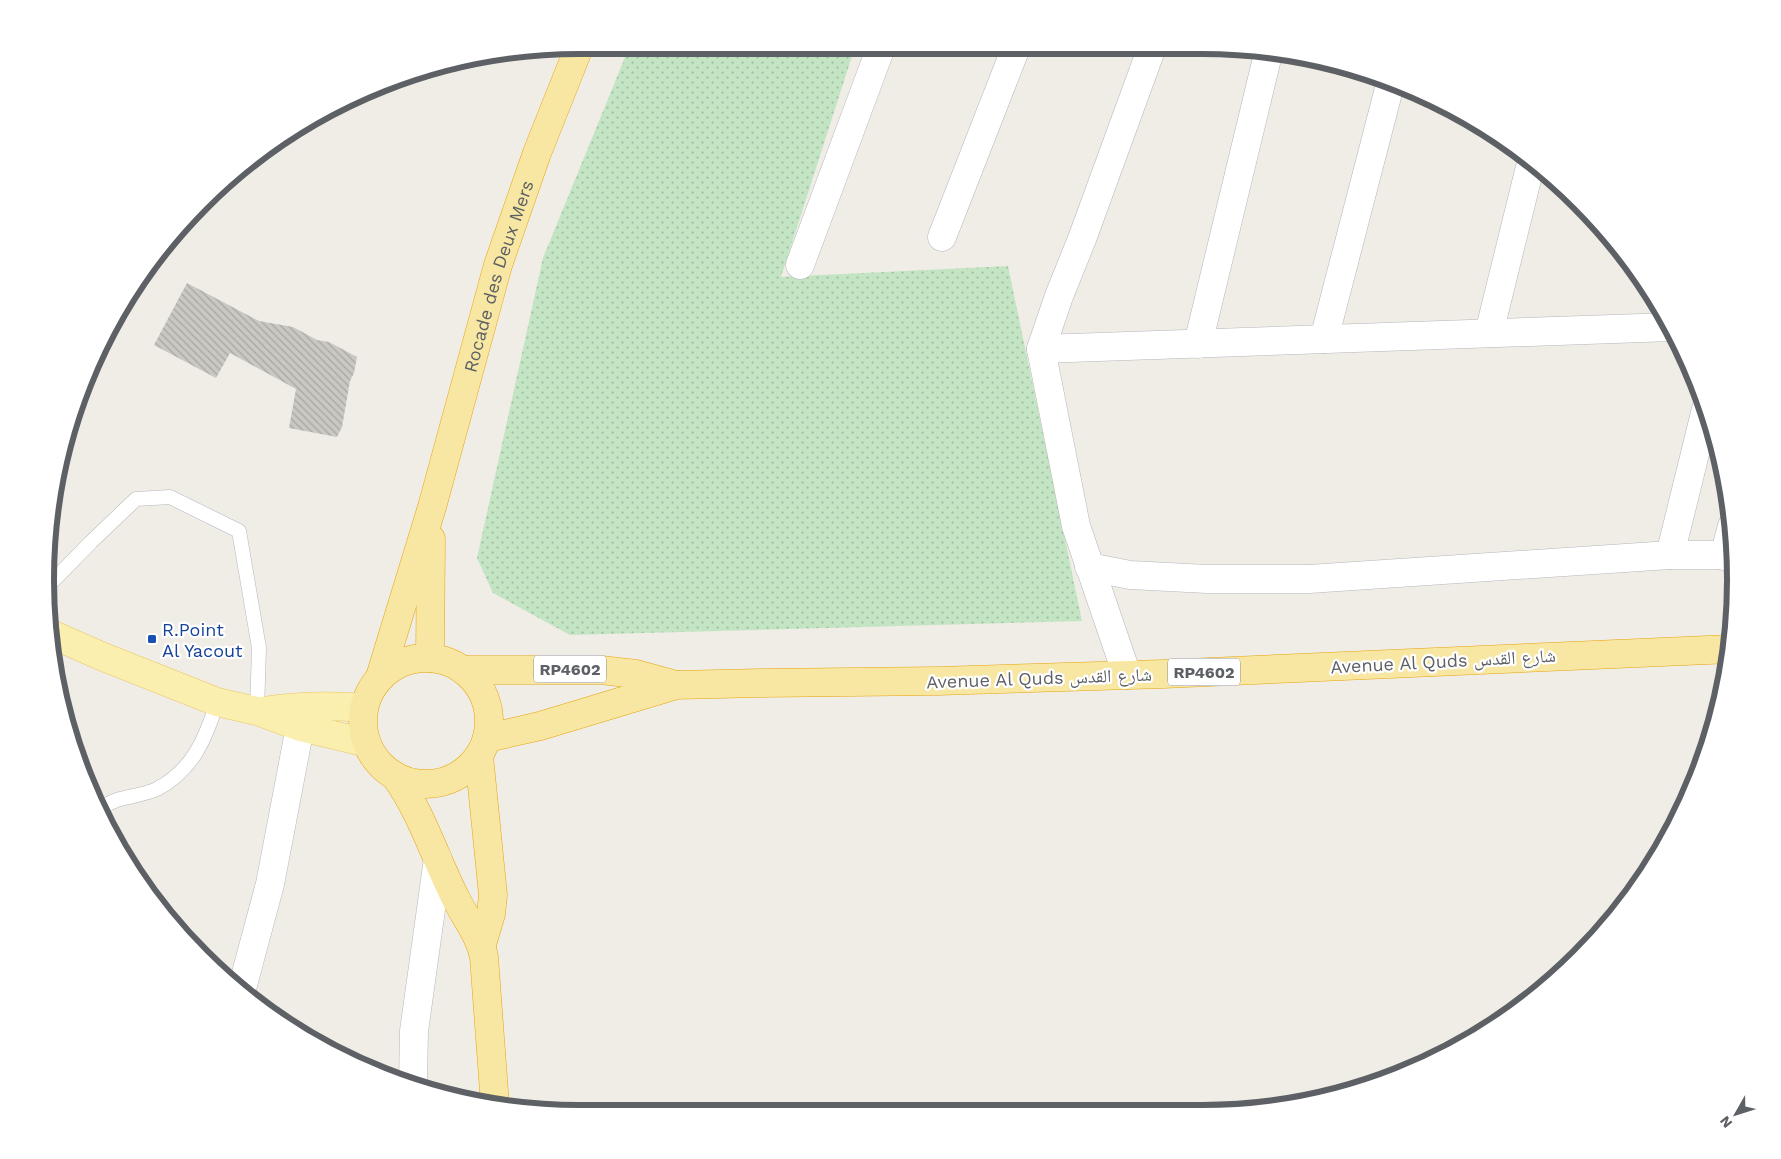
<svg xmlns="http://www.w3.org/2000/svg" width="1781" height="1159" viewBox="0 0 1781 1159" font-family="'Work Sans','Noto Naskh Arabic',sans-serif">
<defs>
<pattern id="grass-dots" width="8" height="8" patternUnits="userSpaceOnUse" patternTransform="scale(1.25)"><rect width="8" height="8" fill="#c3e5c4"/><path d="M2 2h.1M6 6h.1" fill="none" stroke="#a2bda3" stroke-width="1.8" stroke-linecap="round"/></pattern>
<pattern id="building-back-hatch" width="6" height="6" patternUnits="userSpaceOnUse" patternTransform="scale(1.25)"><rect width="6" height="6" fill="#cac8c2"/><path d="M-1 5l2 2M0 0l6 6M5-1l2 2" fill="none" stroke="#a7a6a1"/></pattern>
</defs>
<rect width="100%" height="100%" fill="#efede5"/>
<!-- grass -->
<path fill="url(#grass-dots)" d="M628,50H854L781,277L1008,266L1082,621L570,635L493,593L477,558L543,258Z"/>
<!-- building -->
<path fill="url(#building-back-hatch)" d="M187,283L259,321L293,327L317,340L329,342L357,357L354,373L350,381L342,427L337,437L289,428L296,389L230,353L216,378L154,345Z"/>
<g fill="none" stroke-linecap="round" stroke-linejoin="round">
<!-- service casing -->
<g stroke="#b6b7bb" stroke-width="15">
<g id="service">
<path d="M47,587L91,542L136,499L170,497L239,531L259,648L257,711"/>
<path d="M99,808C106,805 113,801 120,799C132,796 146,794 157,789C193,770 206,738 217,702"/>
</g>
</g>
<!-- minor casing -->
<g stroke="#b6b7bb" stroke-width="29">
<g id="minor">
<path d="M942,237L1015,50"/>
<path d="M800,265L880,50"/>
<path d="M1489,333L1531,163"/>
<path d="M1324,339L1391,81"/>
<path d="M1198,344L1269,50"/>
<path d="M1041,349L1671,327"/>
<path d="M1670,555L1706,409"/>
<path d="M1724,556L1732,526"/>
<path d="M1089,567L1130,575L1207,579H1309L1670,555H1734"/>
<path d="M1127,675L1076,526L1041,349L1059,296L1082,239L1151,50"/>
<path d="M241,992L270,884L300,727"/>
<path d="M413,1083L414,1031L438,859"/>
</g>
</g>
<!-- primary casing -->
<g stroke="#eac563" stroke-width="29">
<g id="primary">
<path d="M49,633L101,656L217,702L257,711L300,727L367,743"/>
<path d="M263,711C297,706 330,705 364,708"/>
</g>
</g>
<!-- trunk casing -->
<g stroke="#e7a40d" stroke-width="29">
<g id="trunk">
<path d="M430,658L431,539"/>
<circle cx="426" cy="721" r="63"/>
<path d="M463,670H601L636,674L676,685"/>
<path id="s1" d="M380,677L432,507L498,265L537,153L578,50"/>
<path d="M487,738L540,726L676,685L761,683L938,681L1163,674L1731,649"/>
<path d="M479,756L493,895L491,914L482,944"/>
<path d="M395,776C422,813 435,858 456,899C466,919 480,936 484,957L495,1105"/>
</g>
</g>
<!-- service -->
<use href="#service" stroke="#fff" stroke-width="14"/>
<!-- minor -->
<use href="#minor" stroke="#fff" stroke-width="28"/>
<!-- primary -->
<use href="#primary" stroke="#faefaf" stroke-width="28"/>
<!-- trunk -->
<use href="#trunk" stroke="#f8e7a2" stroke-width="28"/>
</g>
<!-- markers -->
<rect fill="#1a4fb4" stroke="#fff" stroke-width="2" x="147" y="634" width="10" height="10" rx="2.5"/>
<g text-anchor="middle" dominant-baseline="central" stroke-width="4.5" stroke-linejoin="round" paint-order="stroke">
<!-- shield labels -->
<g fill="#fff" stroke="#8e9093" stroke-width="1">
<rect x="534" y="655.5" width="72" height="27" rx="4"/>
<rect x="1168" y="658.5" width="72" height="27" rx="4"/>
</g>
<g font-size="16" font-weight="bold" fill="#5d6065">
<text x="570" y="669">RP4602</text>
<text x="1204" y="672">RP4602</text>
</g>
<!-- street labels -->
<g font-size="18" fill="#5d6065" stroke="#fff">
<text stroke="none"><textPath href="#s1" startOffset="418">Rocade des Deux Mers</textPath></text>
<text transform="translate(1443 661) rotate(-3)">Avenue Al Quds شارع القدس</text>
<text transform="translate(1039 678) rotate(-2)">Avenue Al Quds شارع القدس</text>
</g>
<!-- transit labels -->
<g font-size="18" fill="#164399" stroke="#fff" text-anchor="start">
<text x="162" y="629">R.Point<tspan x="162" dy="21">Al Yacout</tspan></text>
</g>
</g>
<!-- crop -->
<path d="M0 0H1781V1159H0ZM579 54H1202A525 525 0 0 1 1727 579V580A525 525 0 0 1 1202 1105H579A525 525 0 0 1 54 580V579A525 525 0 0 1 579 54Z" fill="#fff" fill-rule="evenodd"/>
<path fill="none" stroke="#5d6065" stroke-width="6" d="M579 54H1202A525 525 0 0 1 1727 579V580A525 525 0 0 1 1202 1105H579A525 525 0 0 1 54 580V579A525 525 0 0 1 579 54Z"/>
<!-- north arrow -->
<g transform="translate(1736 1114) rotate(231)" stroke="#ffffff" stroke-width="4" paint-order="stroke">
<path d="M0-4L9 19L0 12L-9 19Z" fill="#5d6065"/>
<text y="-8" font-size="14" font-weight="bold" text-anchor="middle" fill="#5d6065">N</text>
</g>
</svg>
